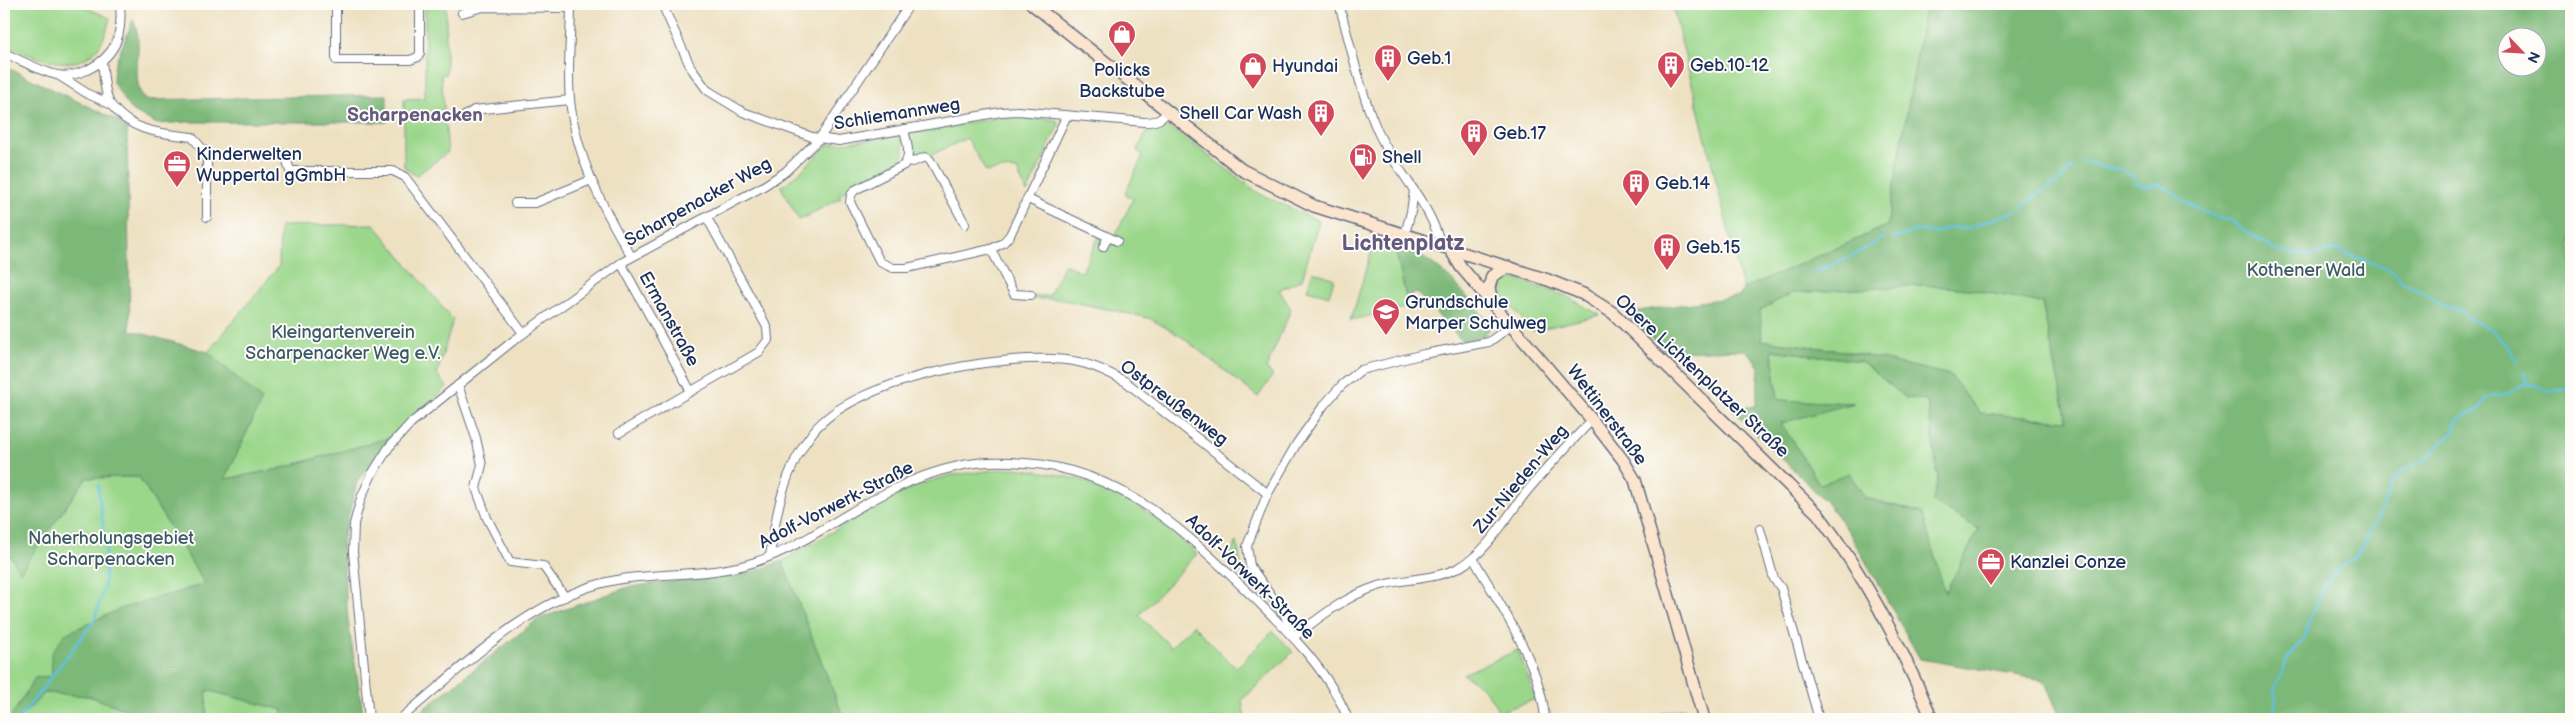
<svg xmlns="http://www.w3.org/2000/svg" width="2575" height="723" viewBox="0 0 2575 723" font-family="'Balsamiq Sans',sans-serif">
<rect width="100%" height="100%" fill="#fdfcf7"/>
<filter id="ink" filterUnits="userSpaceOnUse"><feTurbulence type="fractalNoise" baseFrequency=".02" numOctaves="2"/><feDisplacementMap in="SourceGraphic" scale="10" xChannelSelector="R" yChannelSelector="G"/><feConvolveMatrix kernelMatrix="1 2 1 2 8 2 1 2 1" color-interpolation-filters="sRGB"/></filter>
<filter id="wash" filterUnits="userSpaceOnUse"><feTurbulence type="fractalNoise" baseFrequency=".0096" numOctaves="4" result="noise"/><feDisplacementMap in="SourceGraphic" scale="20" xChannelSelector="R" yChannelSelector="G"/><feGaussianBlur stdDeviation="1.12" result="paint"/><feColorMatrix in="noise" values="0 0 0 0 0 0 0 0 0 0 0 0 0 0 0 0 0 1.4 0 .05"/><feComposite in="paint" operator="in"/></filter>
<g filter="url(#wash)">
<rect width="100%" height="100%" fill="#eee1c2"/>
<!-- green -->
<g fill="#9bd78b" stroke="#5b8374">
<path d="M4,4H77L110,18C96,84 47,62 4,45Z"/>
<path d="M425,4H446V74L441,75L448,152L416,176L404,167V99L425,98Z"/>
<path d="M1672,4H1926L1887,226L1743,289Z"/>
<path d="M1013,115L1056,120L1059,124L1027,193L1017,170L1002,169L986,172L967,138L931,155L929,152L913,159L909,133Z"/>
<path d="M1170,127L1260,194L1319,221L1302,279L1279,290L1291,309L1266,369L1273,375L1258,397L1182,337L1149,318L1059,299H1033V296H1049L1064,264L1082,272L1099,236L1102,240L1099,248L1105,251L1111,243L1118,245L1121,239L1115,236L1133,199L1125,194L1143,155L1137,151L1146,133Z"/>
<path d="M901,135L904,152L900,163L839,194L841,198L799,220L781,187L801,171L827,145Z"/>
<path d="M374,224L453,320L437,374L447,387L392,437L275,470L225,479L208,352L279,266L280,226Z"/>
<path d="M1375,238L1394,244L1408,307L1351,320Z"/>
<path d="M1313,271L1334,279L1329,296L1307,290Z"/>
<path d="M1510,277L1566,296L1600,315L1532,331L1497,289L1496,285L1509,280Z"/>
<path d="M1923,285L1970,289L2042,303L2067,421L1980,413L1950,375L1850,352L1762,340L1760,310L1792,293Z"/>
<path d="M1771,350L1861,361L1906,398L1927,400L1938,476L1933,502L1979,529L1945,594L1922,513L1820,485L1781,423L1852,403L1778,400Z"/>
<path d="M1014,468C1097,477 1137,497 1197,554L1139,615L1171,647L1193,625L1236,668L1273,631L1293,652L1242,700L1245,719H844L782,561L891,498L920,484L952,475Z"/>
<path d="M139,477L205,584L120,609L53,676L35,678L10,719H4V545L20,571L86,478Z"/>
<path d="M1237,542L1241,566L1270,605L1226,558Z"/>
<path d="M1518,650L1536,699L1499,712C1490,693 1481,685 1463,674Z"/>
<path d="M206,690L284,710L280,719H206Z"/>
<path d="M45,693L89,696L152,719H19Z"/>
<path d="M1684,708L1688,719H1638Z"/>
</g>
<!-- forest -->
<g fill="#7cb877" stroke="#4c746a" fill-rule="evenodd">
<path d="M1926,4H2571V719H2061L2044,680L1920,659L1849,532L1826,502L1732,409L1756,406L1759,367L1746,350L1666,352L1625,313L1740,296L1743,289L1887,226ZM2508,38H2538V68H2508ZM1923,285L1970,289L2042,303L2067,421L1980,413L1950,375L1850,352L1762,340L1760,310L1792,293ZM1772,350L1861,361L1906,398L1927,400L1938,476L1933,502L1979,529L1945,593L1922,513L1866,499L1849,473L1820,485L1781,423L1854,403L1778,400Z"/>
<path d="M133,20C146,44 128,80 145,100L387,95V122H186L157,124L130,109L113,82L114,67Z"/>
<path d="M4,66L127,125L130,330L208,352L262,400L225,479L275,470L392,437L357,482L342,541L348,621L364,719H280L283,710L207,690L206,719H152L89,696L45,693L19,719H10L35,678L52,676L51,654L65,634L120,609L205,584L139,477L86,478L20,572L4,545Z"/>
<path d="M1394,244C1443,262 1459,288 1492,326L1483,336L1462,341L1417,293L1406,296Z"/>
<path d="M782,561L844,719H411L538,619L628,587L751,572Z"/>
</g>
<g fill="none" stroke-linecap="round" stroke-linejoin="round">
<!-- stream -->
<g stroke="#5fc2de" stroke-width="2.5">
<path d="M2081,162C2098,161 2104,172 2119,168L2132,175L2135,183L2147,187L2157,184L2172,191L2180,199L2220,219L2230,220L2263,242L2272,250L2312,255L2337,250L2388,269L2396,273L2402,282L2422,291L2440,305L2461,310L2467,317L2492,330L2509,349L2517,361"/>
<path d="M2021,208L2043,190L2057,183L2073,167"/>
<path d="M1893,239L1918,230L1934,233L1951,227L1965,229L2016,211"/>
<path d="M1813,271C1840,264 1861,251 1884,237"/>
<path d="M2524,372L2529,384"/>
<path d="M19,719L94,621L104,588L106,551L98,485"/>
<path d="M2273,719L2276,701L2274,689L2282,675L2287,658L2305,638L2309,621L2324,585L2333,574L2355,557L2364,544L2387,498L2391,483L2404,470L2424,460L2453,433L2457,420L2478,410L2487,398L2506,394L2524,384L2537,385L2549,391L2571,389"/>
</g>
</g>
</g>
<g filter="url(#ink)">
<g fill="none" stroke-linecap="round" stroke-linejoin="round">
<!-- street casing -->
<g stroke="#656d81" stroke-width="10">
<g id="street">
<path d="M336,4V60H410L418,57L420,53V4"/>
<path d="M571,4C571,35 567,69 570,100C576,157 603,208 631,256"/>
<path d="M662,4L691,68L707,90L743,112L812,137L839,141L1001,112L1018,111L1144,122C1154,122 1161,121 1167,112"/>
<path d="M1339,4C1351,46 1360,92 1378,132C1396,172 1431,203 1441,246"/>
<path d="M462,13L483,7L571,8"/>
<path d="M4,53C21,60 39,71 57,75C67,77 78,74 87,70C116,56 123,35 120,4"/>
<path d="M102,62C104,74 104,95 111,105C133,133 161,133 192,137L207,154V217"/>
<path d="M58,75L88,94L110,104"/>
<path d="M459,120L474,110L570,100"/>
<path d="M904,129C906,141 912,154 904,165L855,190L851,195L850,202L880,262L893,268H907L991,249L1003,243L1010,235L1067,115"/>
<path d="M285,154L290,171H393L405,177L523,333"/>
<path d="M907,161L913,162L925,157L930,160L965,224"/>
<path d="M1028,199L1117,241"/>
<path d="M515,203H535L591,180"/>
<path d="M1405,234L1411,212L1414,191"/>
<path d="M1103,247L1108,237"/>
<path d="M991,249L1014,294L1031,295"/>
<path d="M621,263L690,390"/>
<path d="M458,385L476,438L482,465L476,488L487,518L510,562L543,566L565,597"/>
<path d="M619,433L759,352L768,340L767,327L706,216"/>
<path d="M1760,529L1774,579L1781,588L1819,719"/>
<path d="M770,556C776,512 784,469 813,432C856,378 1000,353 1066,360C1088,362 1107,371 1126,382L1268,494"/>
<path d="M1473,558C1500,605 1541,664 1545,719"/>
<path d="M1292,633L1284,613L1250,566L1247,546L1267,495L1297,443L1324,405L1342,385L1361,370L1424,354L1489,342L1512,325"/>
<path d="M1294,637C1320,617 1346,596 1378,586C1405,578 1436,580 1460,567C1489,551 1507,515 1528,490C1548,466 1570,443 1592,420"/>
<path d="M369,719L353,552L354,524L361,498L372,474L389,447L411,423L513,341L621,263L762,187L785,172L819,139L910,4"/>
<path d="M400,719C460,670 521,606 599,584C649,570 705,579 755,562C805,546 846,511 894,489C915,478 940,470 963,465C983,461 1004,461 1025,463C1121,469 1187,533 1252,596C1289,632 1329,671 1348,719"/>
</g>
</g>
<!-- secondary casing -->
<g stroke="#656d81" stroke-width="14">
<g id="secondary">
<path d="M1032,4L1242,170L1314,206L1548,280L1583,294L1613,313L1818,514C1865,576 1902,647 1932,719"/>
<path d="M1450,249L1461,267L1592,420L1623,460L1635,480L1704,719"/>
<path d="M1492,302L1489,288L1492,276L1508,267"/>
</g>
</g>
<!-- street -->
<use href="#street" stroke="#fff" stroke-width="8"/>
<!-- secondary -->
<use href="#secondary" stroke="#fce5cf" stroke-width="11"/>
</g>
</g>
<!-- icons -->
<defs>
<g id="shop-pin" transform="scale(1.4375)"><path d="M0 17L-7.5 6A9.5 9.5 0 1 1 7.5 6Z" fill="#d1495b" stroke="#fdfcf7"/><path d="M-5-2.5h2.3a2.7 3.5 0 0 1 5.4 0H5L5.5 6h-11ZM-1.5-2.5h3a1.5 2.3 0 0 0-3 0Z" fill="#fff"/></g>
<g id="building-pin" transform="scale(1.4375)"><path d="M0 17L-7.5 6A9.5 9.5 0 1 1 7.5 6Z" fill="#d1495b" stroke="#fdfcf7"/><path d="M-4-6H4V6H1V3H-1V6H-4ZM-2.5-4.3h1.7v1.8h-1.7ZM.8-4.3h1.7v1.8H.8ZM-2.5-1h1.7V.8h-1.7ZM.8-1h1.7V.8H.8Z" fill="#fff"/></g>
<g id="fuel-pin" transform="scale(1.4375)"><path d="M0 17L-7.5 6A9.5 9.5 0 1 1 7.5 6Z" fill="#d1495b" stroke="#fdfcf7"/><path d="M-5.5-6h7V0h2V4h1.3V-2.5L3-4.5l.8-.8L6-3V5H2.5V1h-1V6h-7ZM-4.2-4.7v3.2H.2V-4.7Z" fill="#fff"/></g>
<g id="office-pin" transform="scale(1.4375)"><path d="M0 17L-7.5 6A9.5 9.5 0 1 1 7.5 6Z" fill="#d1495b" stroke="#fdfcf7"/><path d="M-6-3h4V-5.5h4V-3h4V5H-6ZM-1-4.5V-3h2v-1.5ZM-6 0V1H6V0Z" fill="#fff"/></g>
<g id="school-pin" transform="scale(1.4375)"><path d="M0 17L-7.5 6A9.5 9.5 0 1 1 7.5 6Z" fill="#d1495b" stroke="#fdfcf7"/><path d="M0-5L7-2L0 1L-7-2ZM-4 1L0 2.5L4 1V4Q0 6-4 4Z" fill="#fff"/></g>
</defs>
<g fill-rule="evenodd">
<use href="#shop-pin" x="1122" y="34"/>
<use href="#building-pin" x="1388" y="58"/>
<use href="#building-pin" x="1671" y="65"/>
<use href="#shop-pin" x="1253" y="66"/>
<use href="#building-pin" x="1321" y="113"/>
<use href="#building-pin" x="1474" y="133"/>
<use href="#fuel-pin" x="1363" y="157"/>
<use href="#office-pin" x="177" y="164"/>
<use href="#building-pin" x="1636" y="183"/>
<use href="#building-pin" x="1667" y="247"/>
<use href="#school-pin" x="1386" y="312"/>
<use href="#office-pin" x="1991" y="562"/>
</g>
<g text-anchor="middle" dominant-baseline="central" stroke-width="4" stroke-linejoin="round" paint-order="stroke">
<!-- poi labels -->
<g font-size="18" fill="#1b2f5e" stroke="#fdfcf7" text-anchor="start">
<text x="1407" y="58">Geb.1</text>
<text x="1690" y="65">Geb.10-12</text>
<text x="1272" y="66">Hyundai</text>
<text x="1122" y="70" text-anchor="middle">Policks<tspan x="1122" dy="21">Backstube</tspan></text>
<text x="1302" y="113" text-anchor="end">Shell Car Wash</text>
<text x="1493" y="133">Geb.17</text>
<text x="196" y="154">Kinderwelten<tspan x="196" dy="21">Wuppertal gGmbH</tspan></text>
<text x="1382" y="157">Shell</text>
<text x="1655" y="183">Geb.14</text>
<text x="1686" y="247">Geb.15</text>
<text x="1405" y="302">Grundschule<tspan x="1405" dy="21">Marper Schulweg</tspan></text>
<text x="2010" y="562">Kanzlei Conze</text>
</g>
<!-- street labels -->
<g font-size="18" fill="#1b2f5e" stroke="#fdfcf7">
<text transform="translate(897 114) rotate(-9)">Schliemannweg</text>
<text transform="translate(698 202) rotate(-29)">Scharpenacker Weg</text>
<text transform="translate(669 319) rotate(61)">Ermanstraße</text>
<text transform="translate(1702 376) rotate(43)">Obere Lichtenplatzer Straße</text>
<text transform="translate(1174 403) rotate(37)">Ostpreußenweg</text>
<text transform="translate(1607 415) rotate(53)">Wettinerstraße</text>
<text transform="translate(1521 479) rotate(-50)">Zur-Nieden-Weg</text>
<text transform="translate(836 505) rotate(-27)">Adolf-Vorwerk-Straße</text>
<text transform="translate(1250 577) rotate(44)">Adolf-Vorwerk-Straße</text>
</g>
<!-- park labels -->
<g font-size="18" fill="#3b5969" stroke="#fdfcf7">
<text x="2306" y="270">Kothener Wald</text>
<text x="343" y="332">Kleingartenverein<tspan x="343" dy="21">Scharpenacker Weg e.V.</tspan></text>
<text x="111" y="538">Naherholungsgebiet<tspan x="111" dy="21">Scharpenacken</tspan></text>
</g>
<!-- neighbourhood labels -->
<g font-size="19" font-weight="bold" fill="#64597f" stroke="#fdfcf7">
<text x="415" y="115">Scharpenacken</text>
</g>
<!-- district labels -->
<g font-size="22" font-weight="bold" fill="#64597f" stroke="#fdfcf7">
<text x="1403" y="243">Lichtenplatz</text>
</g>
</g>
<!-- margin -->
<rect width="2575" height="723" fill="none" stroke="#fdfcf7" stroke-width="20"/>
<!-- north arrow -->
<g transform="translate(2522 52) rotate(115)"><circle r="24" fill="#fdfcf7" stroke="#a3aaba"/>
<path d="M0-4L9 19L0 12L-9 19Z" fill="#d1495b"/>
<text y="-8" font-size="14" font-weight="bold" text-anchor="middle" fill="#1b2f5e">N</text>
</g>
</svg>
